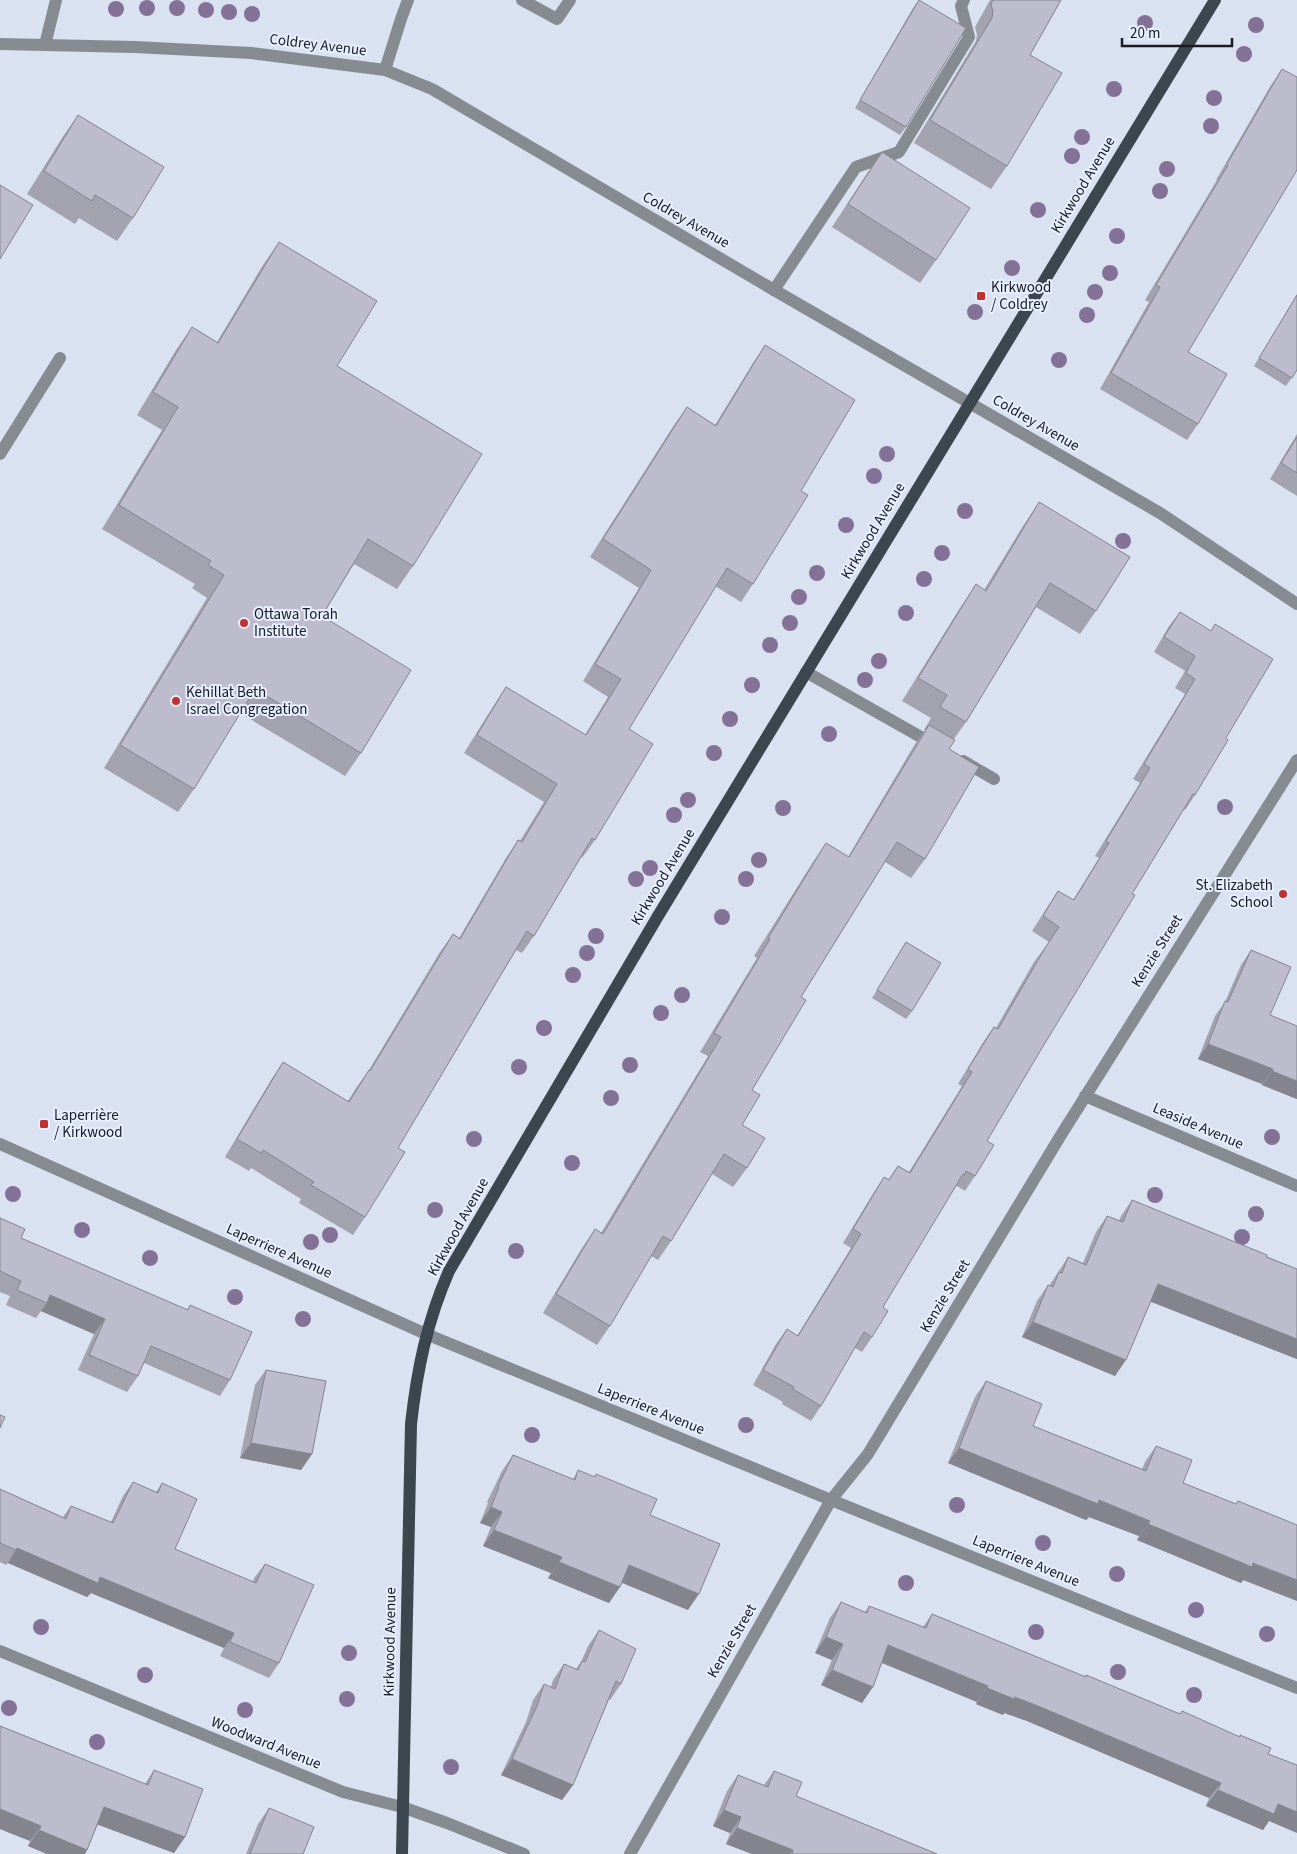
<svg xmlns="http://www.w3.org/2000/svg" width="1297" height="1854" viewBox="0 0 1297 1854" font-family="'Source Sans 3',sans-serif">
<rect width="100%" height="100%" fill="#dae1f0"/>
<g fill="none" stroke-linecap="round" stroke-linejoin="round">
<!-- minor -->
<g stroke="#858b90" stroke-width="12">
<path d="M522,0L557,19L570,0"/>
<path d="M0,44L135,47L251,53L385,70L432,89L774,290L1160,513L1297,604"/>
<path d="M45,45L56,0"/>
<path d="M385,70L401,19L408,0"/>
<path d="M774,290L856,167L899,152L969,37L961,6L964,0"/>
<path d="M0,454L60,358"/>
<path d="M806,672L935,745"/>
<path d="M963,761L994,779"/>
<path d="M1085,1096L1297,1186"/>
<path d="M0,1144L426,1334L831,1500L1297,1688"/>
<path d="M0,1651L343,1792L402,1807L447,1823L524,1854"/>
<path d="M630,1854L831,1500L868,1454L1061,1135L1297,760"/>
</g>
<!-- major -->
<path stroke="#3c464e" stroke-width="12" d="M402,1854L411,1424C417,1370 427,1321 449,1271L658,916L1215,0"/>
</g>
<!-- trees -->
<g fill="#837196">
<circle cx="147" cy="8" r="8"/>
<circle cx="177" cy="8" r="8"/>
<circle cx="116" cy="9" r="8"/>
<circle cx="206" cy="10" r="8"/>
<circle cx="229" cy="12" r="8"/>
<circle cx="252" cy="14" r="8"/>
<circle cx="1145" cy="23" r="8"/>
<circle cx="1256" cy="25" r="8"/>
<circle cx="1244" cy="54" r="8"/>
<circle cx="1114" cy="89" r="8"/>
<circle cx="1214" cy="98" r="8"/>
<circle cx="1211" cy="126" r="8"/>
<circle cx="1082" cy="137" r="8"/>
<circle cx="1072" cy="156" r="8"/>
<circle cx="1167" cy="169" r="8"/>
<circle cx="1160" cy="191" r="8"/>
<circle cx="1038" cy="210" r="8"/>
<circle cx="1117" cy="236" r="8"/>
<circle cx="1012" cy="268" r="8"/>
<circle cx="1110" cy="273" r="8"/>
<circle cx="1095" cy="292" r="8"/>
<circle cx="975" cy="312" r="8"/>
<circle cx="1087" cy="315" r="8"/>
<circle cx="1059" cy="360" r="8"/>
<circle cx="887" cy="454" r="8"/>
<circle cx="874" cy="476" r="8"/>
<circle cx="965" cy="511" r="8"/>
<circle cx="846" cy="525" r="8"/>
<circle cx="1123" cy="541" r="8"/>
<circle cx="942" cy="553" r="8"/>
<circle cx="817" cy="573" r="8"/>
<circle cx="924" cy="579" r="8"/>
<circle cx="799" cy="597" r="8"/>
<circle cx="906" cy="613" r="8"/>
<circle cx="790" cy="623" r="8"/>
<circle cx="770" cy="645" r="8"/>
<circle cx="879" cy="661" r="8"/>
<circle cx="865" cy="680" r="8"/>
<circle cx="752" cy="685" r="8"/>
<circle cx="730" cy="719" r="8"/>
<circle cx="829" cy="734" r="8"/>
<circle cx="714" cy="753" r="8"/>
<circle cx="688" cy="800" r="8"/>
<circle cx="1225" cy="807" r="8"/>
<circle cx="783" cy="808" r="8"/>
<circle cx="674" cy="815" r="8"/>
<circle cx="759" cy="860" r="8"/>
<circle cx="650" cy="868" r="8"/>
<circle cx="636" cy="879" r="8"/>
<circle cx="746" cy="879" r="8"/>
<circle cx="722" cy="917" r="8"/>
<circle cx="596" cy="936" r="8"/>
<circle cx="587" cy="953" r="8"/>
<circle cx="573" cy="975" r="8"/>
<circle cx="682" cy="995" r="8"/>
<circle cx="661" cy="1013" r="8"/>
<circle cx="544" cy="1028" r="8"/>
<circle cx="630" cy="1065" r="8"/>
<circle cx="519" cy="1067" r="8"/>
<circle cx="611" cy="1098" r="8"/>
<circle cx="1272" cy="1137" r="8"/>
<circle cx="474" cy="1139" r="8"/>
<circle cx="572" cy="1163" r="8"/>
<circle cx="13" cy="1194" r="8"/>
<circle cx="1155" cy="1195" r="8"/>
<circle cx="435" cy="1210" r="8"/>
<circle cx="1256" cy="1214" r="8"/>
<circle cx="82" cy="1230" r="8"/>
<circle cx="330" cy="1235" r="8"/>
<circle cx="1242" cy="1237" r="8"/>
<circle cx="311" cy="1242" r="8"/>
<circle cx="516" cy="1251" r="8"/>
<circle cx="150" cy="1258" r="8"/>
<circle cx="235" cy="1297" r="8"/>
<circle cx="303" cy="1319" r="8"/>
<circle cx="746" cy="1425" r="8"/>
<circle cx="532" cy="1435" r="8"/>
<circle cx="957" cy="1505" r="8"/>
<circle cx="1043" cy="1543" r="8"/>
<circle cx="1117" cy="1574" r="8"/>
<circle cx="906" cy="1583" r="8"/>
<circle cx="1196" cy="1610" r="8"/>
<circle cx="41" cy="1627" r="8"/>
<circle cx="1036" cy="1632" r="8"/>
<circle cx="1267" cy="1634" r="8"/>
<circle cx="349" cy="1653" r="8"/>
<circle cx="1118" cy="1672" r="8"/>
<circle cx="145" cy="1675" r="8"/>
<circle cx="1194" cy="1695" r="8"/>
<circle cx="347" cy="1699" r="8"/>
<circle cx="9" cy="1708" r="8"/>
<circle cx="245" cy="1710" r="8"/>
<circle cx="97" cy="1742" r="8"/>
<circle cx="451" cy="1767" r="8"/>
</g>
<!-- wall -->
<g fill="#a3a2af">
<path d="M919,0L906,127L900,135L855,108L913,8Z"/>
<path d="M990,0H1061L1030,55L1007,166L991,189L914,143L976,41L977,35L975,27Z"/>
<path d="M1282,69L1188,352L1198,424L1187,440L1100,389L1149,302L1145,300L1217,180H1216L1271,85Z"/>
<path d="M78,115L133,218L117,241L79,218L75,224L27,194L62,138Z"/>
<path d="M882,152L936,260L920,283L832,227L866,175Z"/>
<path d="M279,242L337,366L413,566L397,589L354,564L322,616L361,753L345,776L240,713L194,789L178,812L104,768L207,598L192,588L195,584L102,529L162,430L137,415L176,350L192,327L217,342L263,265Z"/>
<path d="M1297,294V370L1286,386L1254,366Z"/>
<path d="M765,345L801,491L753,584L741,602L715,586L629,729L595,840L582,858L581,857L534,936L522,953L516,950L398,1148L365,1217L353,1235L299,1203L301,1199L251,1168L249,1171L225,1157L271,1080L283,1062L348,1101L356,1088L369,1070L440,952L453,934L459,938L506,858L518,840L520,841L544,802L464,753L494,705L506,687L585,735L608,697L583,681L639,588L590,557L674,425L687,407L715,425L753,363Z"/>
<path d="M1297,434V496L1270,479Z"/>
<path d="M1039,502L1096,611L1080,634L1036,607L966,722L954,739L949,749L925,859L911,878L885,862L801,997L752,1090L742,1125L747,1168L733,1187L712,1174L671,1241L658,1260L651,1256L610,1326L597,1345L543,1313L582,1248L595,1229L601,1233L708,1056L700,1052L757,958L754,956L813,862L826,843L848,857L915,744L925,730H924L931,718L902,701L960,608L976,584L984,590L1023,526Z"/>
<path d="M1180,612L1211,631L1215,624L1226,738L1195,795L1185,810L1184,809L1132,894L987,1141L975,1176L965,1191L957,1186L954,1189L883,1307L872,1337L862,1352L855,1348L821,1406L811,1421L782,1404L783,1402L753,1385L776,1344L787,1329L797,1336L851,1248L843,1243L874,1192L884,1177L888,1180L898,1166L909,1172L962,1086L958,1084L984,1041L994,1027L996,1028L1034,962L1049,942L1032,931L1048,906L1058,891L1073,900L1099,858L1095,856L1140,783L1133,779L1185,694L1175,688L1185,671L1154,652L1169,626Z"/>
<path d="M906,942L912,1011L906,1019L872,998Z"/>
<path d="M1251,950L1270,1015L1297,1099L1262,1085V1084L1198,1059L1215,1016L1225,1002L1241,965Z"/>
<path d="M1132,1200L1297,1269V1359L1151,1302L1115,1376L1022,1337L1037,1301L1048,1285L1049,1286L1068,1257L1083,1263L1096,1232L1107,1216L1119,1221L1121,1216Z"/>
<path d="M0,1218L21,1238L187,1310L190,1305L230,1380L220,1396L144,1363L138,1376L127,1392L78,1370L94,1334L41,1311L36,1318L6,1305L10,1296L0,1292Z"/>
<path d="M266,1370L312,1454L301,1470L240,1458L255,1385Z"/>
<path d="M986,1381L1033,1426L1142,1469L1145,1462L1156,1446L1183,1483L1236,1504L1238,1501L1243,1580L1241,1583L1137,1540L1139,1536L1089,1517L1086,1520L948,1463L975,1397Z"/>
<path d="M513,1455L573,1479L578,1470L594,1477L596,1474L650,1515L688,1610L622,1583L609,1603L548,1578L551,1573L483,1546L491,1527L480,1523L488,1503L487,1502L502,1471Z"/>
<path d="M133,1482L156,1492L162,1483L175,1549L253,1582L254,1578L265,1564L279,1663L269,1678L220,1656L224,1648L91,1593L87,1597L8,1563L6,1565L0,1562V1489L63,1517L71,1506L111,1522L123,1496Z"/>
<path d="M841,1602L865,1612L869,1606L923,1627L932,1614L1085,1677L1086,1675L1180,1714L1182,1711L1268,1754L1269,1821L1263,1830L1206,1806L1209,1798L1027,1721L1004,1713L1003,1715L976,1704L977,1702L882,1662L862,1703L821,1685L832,1660L815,1653L830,1618Z"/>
<path d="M599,1630L621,1684L610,1700L609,1699L573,1785L562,1800L501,1775L526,1722L533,1700L544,1684L551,1687L553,1680L564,1664L576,1669L581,1662L588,1646Z"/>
<path d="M0,1726L145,1784L154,1770L185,1837L174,1853L98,1824L85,1854H47L28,1846L30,1841L0,1829Z"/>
<path d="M774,1771L796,1796L937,1854H752L726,1844L730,1833L713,1826L727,1791L738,1775L764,1785Z"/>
<path d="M269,1808L303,1854H246L258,1824Z"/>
</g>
<!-- shaded-wall -->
<g fill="#84848f">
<path d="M1208,1044L1273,1069L1262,1084L1198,1059Z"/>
<path d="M1272,1071L1297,1081V1099L1262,1085Z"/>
<path d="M1158,1284L1297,1339V1359L1147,1300Z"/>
<path d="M50,1295L105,1319L94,1334L41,1311L47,1303Z"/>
<path d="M1033,1322L1126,1360L1115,1376L1022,1337Z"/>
<path d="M251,1443L312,1454L301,1470L240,1458Z"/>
<path d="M959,1448L1099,1500L1150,1521L1139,1536L1089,1517L1086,1520L948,1463Z"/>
<path d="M491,1507L502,1512L491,1527L480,1523Z"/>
<path d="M1148,1524L1297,1580V1601L1243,1580L1241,1583L1137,1540Z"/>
<path d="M494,1530L562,1557L551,1573L483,1546Z"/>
<path d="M17,1548L100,1577L234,1633L224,1648L91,1593L87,1597L8,1563Z"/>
<path d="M559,1562L620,1587L609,1603L548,1578Z"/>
<path d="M629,1565L699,1594L688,1610L618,1581Z"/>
<path d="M826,1637L843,1644L832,1660L815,1653Z"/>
<path d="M888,1645L988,1686L977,1702L877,1661Z"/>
<path d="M832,1670L873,1687L862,1703L821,1685Z"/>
<path d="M987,1688L1038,1706L1221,1783L1209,1798L1027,1721L1004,1713L1003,1715L976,1704Z"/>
<path d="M512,1759L573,1785L562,1800L501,1775Z"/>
<path d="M1218,1790L1278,1804L1297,1812V1833L1269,1821L1263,1830L1206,1806Z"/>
<path d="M104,1807L185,1837L174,1853L93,1823Z"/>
<path d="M0,1809L41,1826L30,1841L0,1829Z"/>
<path d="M724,1810L741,1817L730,1833L713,1826Z"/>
<path d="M737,1828L793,1850L790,1854H752L726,1844Z"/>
<path d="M39,1830L87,1850L85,1854H47L28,1846Z"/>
</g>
<!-- building -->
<g fill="#bdbccc" stroke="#84848f">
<path d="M919,0L966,28L906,127L860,100Z"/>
<path d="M993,0H1061L1030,55L1062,73L1007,166L930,120L992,18L993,12L991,4Z"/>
<path d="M1282,69L1297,77V170L1188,352L1227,374L1198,424L1111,373L1160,287L1156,285L1228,165L1227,164Z"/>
<path d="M78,115L164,167L133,218L95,195L92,201L44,171Z"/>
<path d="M882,152L970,208L936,260L848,204Z"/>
<path d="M0,185L33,205L0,259Z"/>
<path d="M279,242L377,301L337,366L482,454L413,566L368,539L322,616L411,670L361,753L255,689L194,789L120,745L224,575L208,565L211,561L119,505L178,407L153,392L192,327L218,343Z"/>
<path d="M1297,295V370L1292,378L1259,358Z"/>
<path d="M765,345L855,400L801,491L808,495L753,584L727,568L629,729L653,744L595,840L592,838L534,936L527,931L398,1148L405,1152L365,1217L311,1185L314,1182L263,1150L261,1153L237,1139L283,1062L349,1102L369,1070L370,1071L453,934L460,939L518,840L522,842L557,784L477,735L506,687L586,735L621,679L595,664L651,570L603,539L687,407L716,426Z"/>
<path d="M1297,437V473L1281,463Z"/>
<path d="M1039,502L1130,557L1096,611L1050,583L966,722L940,707L947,695L918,678L976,584L986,591Z"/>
<path d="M1180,612L1211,631L1215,624L1273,659L1226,738L1228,740L1195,795L1193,794L1132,894L1135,895L1039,1053L987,1141L994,1145L975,1176L966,1171L964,1175L963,1174L883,1307L888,1311L872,1337L864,1332L821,1406L793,1389L794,1387L763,1370L787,1329L798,1336L861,1234L853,1229L884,1177L889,1180L898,1166L910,1173L972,1072L968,1069L994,1027L998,1029L1045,948L1059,927L1043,916L1058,891L1074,900L1109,843L1106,841L1150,768L1144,764L1195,679L1186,673L1195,656L1164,637Z"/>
<path d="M929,725L955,740L949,749L979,767L925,859L897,842L801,997L806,1000L752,1090L760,1095L742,1125L765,1138L747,1168L724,1154L671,1241L663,1236L610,1326L556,1294L595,1229L603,1234L721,1037L714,1033L770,939L768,938L826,843L849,857Z"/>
<path d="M906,942L941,963L912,1011L877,990Z"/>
<path d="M1251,950L1291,967L1270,1015L1297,1026V1081L1272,1071L1273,1069L1208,1044L1225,1001L1228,1002Z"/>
<path d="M1132,1200L1267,1255L1266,1257L1297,1269V1339L1158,1284L1126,1360L1033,1322L1048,1285L1053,1287L1059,1272L1062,1273L1068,1257L1086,1265L1107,1216L1123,1222Z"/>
<path d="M0,1218L25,1229L21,1238L188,1310L190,1305L252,1332L230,1380L151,1346L138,1376L89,1355L105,1319L50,1295L47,1303L17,1290L21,1281L0,1271Z"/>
<path d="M266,1370L326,1381L312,1454L251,1443Z"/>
<path d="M986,1381L1042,1404L1033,1426L1146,1471L1156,1446L1192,1460L1183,1483L1236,1504L1238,1501L1297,1525V1580L1253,1563L1252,1567L1148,1524L1150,1521L1099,1500L1098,1504L959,1448Z"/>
<path d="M0,1415L5,1417L0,1428Z"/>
<path d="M513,1455L575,1480L578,1470L595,1477L596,1474L657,1499L650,1515L720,1544L699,1594L629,1565L620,1587L559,1562L562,1557L494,1530L502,1512L491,1507L499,1487L498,1486Z"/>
<path d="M133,1482L158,1493L162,1483L197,1499L175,1549L256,1583L265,1564L314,1585L279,1663L230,1642L234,1633L100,1577L98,1583L17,1548L16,1550L0,1543V1489L66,1519L71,1506L113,1523Z"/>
<path d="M841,1602L867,1613L869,1606L926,1628L932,1614L1086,1677V1675L1180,1714L1182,1711L1240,1737V1735L1271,1748L1268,1754L1297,1765V1812L1278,1804L1274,1814L1218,1790L1221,1783L1038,1706L1015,1697L1014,1699L987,1688L988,1686L888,1645L873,1687L832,1670L843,1644L826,1637Z"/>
<path d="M599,1630L636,1649L621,1684L616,1681L573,1785L512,1759L537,1706L544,1684L555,1689L564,1664L578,1670L582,1661L585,1662Z"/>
<path d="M0,1726L148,1785L154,1770L203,1789L185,1837L104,1807L87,1850L39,1830L41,1826L0,1809Z"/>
<path d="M774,1771L802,1782L796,1796L937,1854H792L793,1850L737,1828L741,1817L724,1810L738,1775L768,1787Z"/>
<path d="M269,1808L314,1827L303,1854H250Z"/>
</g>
<!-- markers -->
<g fill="#c03131" stroke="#e7eefd" stroke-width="2">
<rect x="976" y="291" width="10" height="10" rx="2.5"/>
<circle cx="244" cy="623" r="5"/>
<circle cx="176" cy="701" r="5"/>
<circle cx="1283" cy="894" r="5"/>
<rect x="39" y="1119" width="10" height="10" rx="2.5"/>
</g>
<g text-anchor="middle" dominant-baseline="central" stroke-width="4" stroke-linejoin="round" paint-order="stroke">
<!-- street labels -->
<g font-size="15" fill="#181b20" stroke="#e7eefd">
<text transform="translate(318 45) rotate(7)">Coldrey Avenue</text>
<text transform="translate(1083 185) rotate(-59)">Kirkwood Avenue</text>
<text transform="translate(686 220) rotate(30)">Coldrey Avenue</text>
<text transform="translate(1036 423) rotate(30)">Coldrey Avenue</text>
<text transform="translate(873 531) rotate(-59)">Kirkwood Avenue</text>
<text transform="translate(663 877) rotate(-59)">Kirkwood Avenue</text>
<text transform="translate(1157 951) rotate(-58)">Kenzie Street</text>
<text transform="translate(1198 1126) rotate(23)">Leaside Avenue</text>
<text transform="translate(458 1227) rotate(-61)">Kirkwood Avenue</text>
<text transform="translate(279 1251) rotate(24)">Laperriere Avenue</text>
<text transform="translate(945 1296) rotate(-59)">Kenzie Street</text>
<text transform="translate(651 1409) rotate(22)">Laperriere Avenue</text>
<text transform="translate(1026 1561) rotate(22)">Laperriere Avenue</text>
<text transform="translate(732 1641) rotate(-60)">Kenzie Street</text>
<text transform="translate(390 1642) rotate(-89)">Kirkwood Avenue</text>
<text transform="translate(266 1743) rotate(22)">Woodward Avenue</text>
</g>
<!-- poi labels -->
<g font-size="15" fill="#181b20" stroke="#e7eefd" text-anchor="start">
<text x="991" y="287">Kirkwood<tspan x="991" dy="17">/ Coldrey</tspan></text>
<text x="254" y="614">Ottawa Torah<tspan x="254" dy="17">Institute</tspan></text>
<text x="186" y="692">Kehillat Beth<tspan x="186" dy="17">Israel Congregation</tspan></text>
<text x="1273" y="885" text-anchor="end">St. Elizabeth<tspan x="1273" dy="17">School</tspan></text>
<text x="54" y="1115">Laperrière<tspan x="54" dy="17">/ Kirkwood</tspan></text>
</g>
</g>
<!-- scale -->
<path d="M1122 38v8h110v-8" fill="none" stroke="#181b20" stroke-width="2.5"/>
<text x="1130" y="38" font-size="15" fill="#181b20" stroke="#e7eefd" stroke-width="4" paint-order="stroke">20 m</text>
</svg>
